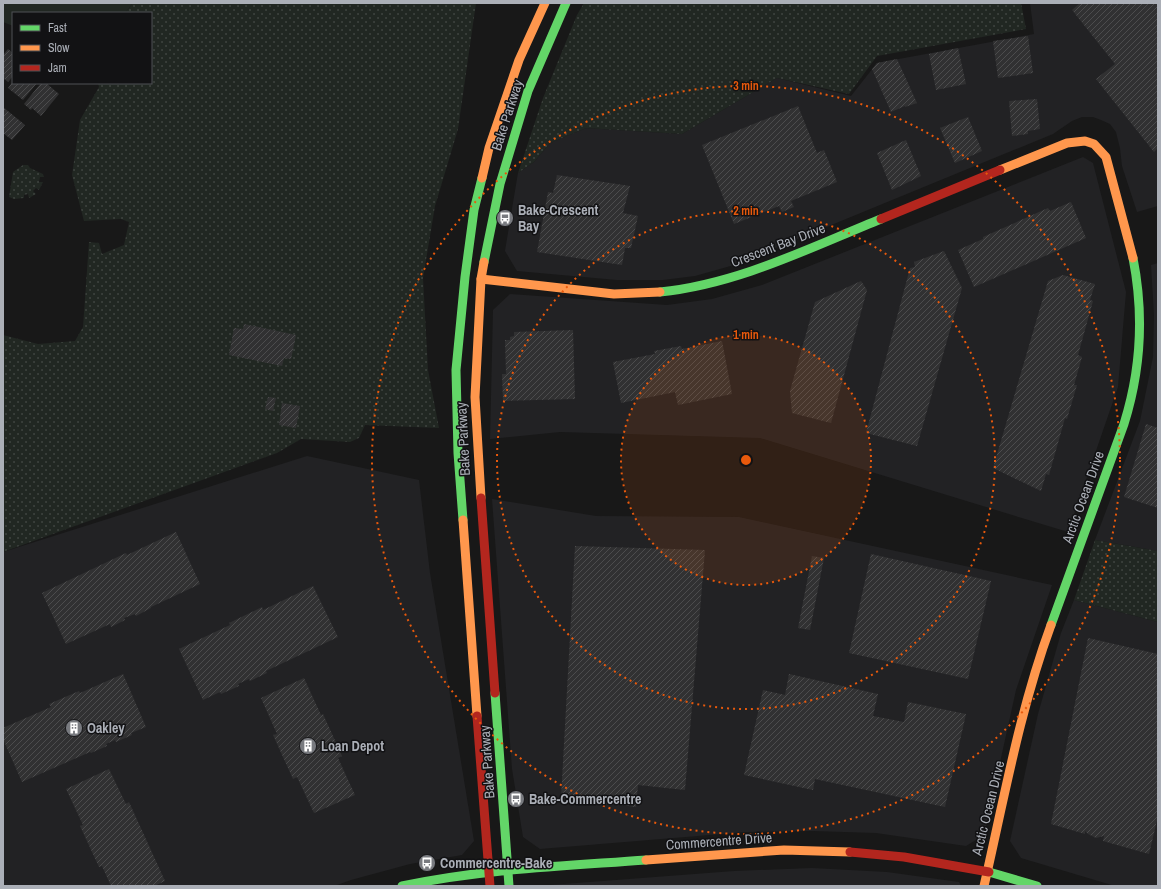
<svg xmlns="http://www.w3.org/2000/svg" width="1161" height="889" viewBox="0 0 1161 889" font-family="'Archivo Narrow',sans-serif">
<defs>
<pattern id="grass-dots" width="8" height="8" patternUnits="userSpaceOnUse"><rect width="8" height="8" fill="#212722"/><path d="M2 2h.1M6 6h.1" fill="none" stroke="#3f4440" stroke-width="1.8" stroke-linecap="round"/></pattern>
<pattern id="building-hatch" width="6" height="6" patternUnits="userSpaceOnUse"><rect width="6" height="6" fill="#313132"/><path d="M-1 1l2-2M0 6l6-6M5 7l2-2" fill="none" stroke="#4c4c4d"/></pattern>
</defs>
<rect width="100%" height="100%" fill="#181818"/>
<!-- built -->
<g fill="#222224">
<path d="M1030,3H1158V206L1137,212L1122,166L1120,148L1116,132L1110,124L1101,120L1093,117H1082L1072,121L1053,134L734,265L695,276L663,280H617L517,271L505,251L518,173L534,162L550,143L586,128L682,134L777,78L851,96L877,63L1034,34Z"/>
<path d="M1083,157L1093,163L1126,292L1118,387L1068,532L760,438L560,432L490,439L493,310L510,294L667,305L712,299L762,285Z"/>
<path d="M1158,263V551L1095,540L1140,421L1153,357L1154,315L1151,265Z"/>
<path d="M307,456L419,480L430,573L474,841L462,855L410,864L351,880L334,886H3V552Z"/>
<path d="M492,499L596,516L739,517L1052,585L1016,690L984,835L966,846L876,833L813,831L746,832L540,849L523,837L512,769Z"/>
<path d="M1074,600L1158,622V886H1115L1021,858L1010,841L1038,714L1061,633Z"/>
<path d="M812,868L887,872L959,882L961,886H537L734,871Z"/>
</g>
<!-- grass -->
<g fill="url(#grass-dots)">
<path d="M133,3H476L458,129L435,206L423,278L428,370L439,428L365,425L359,438L350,442L301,439L277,453L3,552V335L38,344L75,341L83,327L89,242L99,243L102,254L124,245L129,222L121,219L84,221L72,175L80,120L99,87L98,83H151V13H125Z"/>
<path d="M584,3H1021L1026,29L877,56L849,94L777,78L682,134L586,128L550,143L534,162L518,173L543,98L577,15Z"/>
<path d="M23,165H28L30,168L43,174L44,177H40L39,182H43L39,190L36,188L33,191L36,194L29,198L28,194L24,195V198L14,199L9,197L13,172Z"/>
<path d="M1095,540L1158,551V622L1074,600Z"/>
</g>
<!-- green -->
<path fill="#212722" d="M3,3H133L125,13H13V26L3,22Z"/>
<!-- building -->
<g fill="url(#building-hatch)">
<path d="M1080,3H1158V148L1154,152L1096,79L1115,64L1072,10Z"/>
<path d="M1028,36L1033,73L998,78L993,41Z"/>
<path d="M958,48L966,84L936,90L929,54Z"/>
<path d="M8,49L13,53V76L8,82L3,78V55Z"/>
<path d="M897,59L917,103L905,107V106L891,112L872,69L877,63Z"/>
<path d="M13,81V83H37L23,100L8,88Z"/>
<path d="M41,83H46L59,94L41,116L32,108L31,110L24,104Z"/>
<path d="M1037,99L1040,129L1028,131V134L1012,136L1009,101Z"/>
<path d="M798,106L817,153L824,150L837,182L791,201L794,207L782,212L779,206L734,224L702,145Z"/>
<path d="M3,107L25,125L12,140L3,133Z"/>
<path d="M968,117L982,151L955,163L940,128Z"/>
<path d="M906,140L921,176L892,190L877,153Z"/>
<path d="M557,175L630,186L623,213L638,216L631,248H625L622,265L537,252L548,192L553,193Z"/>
<path d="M1071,202L1086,238L974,287L958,250L983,239V237L1048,208L1050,211Z"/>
<path d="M944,251L962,288L917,446L866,433L910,268L915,267L914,262Z"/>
<path d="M1063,275L1095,284L1090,300L1093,301L1078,355L1082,357L1074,385H1077L1067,419L1065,418L1049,475L1046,474L1041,491L993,468L1048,281Z"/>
<path d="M861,281L867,290L831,423L792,413L790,391L815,302Z"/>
<path d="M244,324L296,335L291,359L284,358L282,366L229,355L234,328L243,329Z"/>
<path d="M573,330L575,399L503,401L502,374H506L505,340H510V337L514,336V332Z"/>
<path d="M722,341L732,394L678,405L675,392L621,403L613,362L655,354L654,351L681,346L682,349Z"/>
<path d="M268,397L276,398L273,411L265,409Z"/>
<path d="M282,403L300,406L296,428L279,425Z"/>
<path d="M1146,424L1158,428V508L1124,497Z"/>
<path d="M176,532L200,584L151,607V608L136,616L135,614L124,618L125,620L111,627L110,624L66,644L42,593L126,553L127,555Z"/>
<path d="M575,546L705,550L685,790L638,785L636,807L561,798Z"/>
<path d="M871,554L991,581L968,679L849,653Z"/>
<path d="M812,556L824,558L810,630L798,628Z"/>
<path d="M313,586L338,637L266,671L267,673L250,681L249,679L238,684L239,686L221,694L220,692L203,700L179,649L230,625L229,623L262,607L263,610Z"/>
<path d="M1088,638L1158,654V816L1149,854L1103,841L1104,836L1096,838L1088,834L1085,831V834L1051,824Z"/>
<path d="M123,674L146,727L131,733L132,735L116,742L115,740L106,744L107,746L91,753L90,752L22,782L3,739V728L51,707L49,704L79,691L80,693Z"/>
<path d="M789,674L878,694L873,716L904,722L908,702L966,714L945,807L815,779L813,790L744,775L763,690L785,695Z"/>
<path d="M304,678L321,715L323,714L342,756L338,758L355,795L314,813L297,777L293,779L273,735L277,734L261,698Z"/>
<path d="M109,769L126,804L129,802L165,881L154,886H111L102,866L99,867L80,826L83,825L66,789Z"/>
</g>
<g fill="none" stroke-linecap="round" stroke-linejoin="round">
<!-- fast -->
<g stroke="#63d668" stroke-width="9">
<path d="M484,262L500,184L528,91L566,3"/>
<path d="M660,292C738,284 809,248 881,219"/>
<path d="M463,520L458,453L456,370L465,277L474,210L482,178"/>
<path d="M1051,625L1124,424C1141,370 1144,314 1133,258"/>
<path d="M495,693L509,886"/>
<path d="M989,872L1037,886"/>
<path d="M402,886C482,869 565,866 646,860"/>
</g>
<!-- slow -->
<g stroke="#ff974d" stroke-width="9">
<path d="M1000,170L1067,143L1085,141L1094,144L1106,157L1133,258"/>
<path d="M482,178L489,148L519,60L545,3"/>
<path d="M481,279L614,294L660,292"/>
<path d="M481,498L475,397L481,279L484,262"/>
<path d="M463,520L477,716"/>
<path d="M646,860L784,850L850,852"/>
<path d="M984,886C1004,799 1020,709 1051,625"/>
</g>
<!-- jam -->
<g stroke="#b3261e" stroke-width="9">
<path d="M881,219L1000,170"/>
<path d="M481,498L495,693"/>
<path d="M477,716L490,886"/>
<path d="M850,852L904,857L989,872"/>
</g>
</g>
<!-- distance rings -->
<circle cx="746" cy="460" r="125" fill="#e8590c" fill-opacity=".12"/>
<g fill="none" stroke="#e8590c" stroke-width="2" stroke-dasharray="2 4">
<circle cx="746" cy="460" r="125"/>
<circle cx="746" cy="460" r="249"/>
<circle cx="746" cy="460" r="374"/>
</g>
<!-- icons -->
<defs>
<g id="bus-disc" transform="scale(0.9)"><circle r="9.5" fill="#787a7f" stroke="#121214"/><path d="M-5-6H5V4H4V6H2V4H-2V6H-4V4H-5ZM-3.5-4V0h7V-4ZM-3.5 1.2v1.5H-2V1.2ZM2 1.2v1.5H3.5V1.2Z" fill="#fff"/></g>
<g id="building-disc" transform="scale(0.9)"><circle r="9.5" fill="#787a7f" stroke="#121214"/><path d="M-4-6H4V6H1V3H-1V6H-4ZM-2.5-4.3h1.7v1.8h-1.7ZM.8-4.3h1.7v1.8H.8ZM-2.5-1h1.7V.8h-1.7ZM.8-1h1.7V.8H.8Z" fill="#fff"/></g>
</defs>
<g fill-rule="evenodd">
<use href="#bus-disc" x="505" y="218"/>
<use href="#building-disc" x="74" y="728"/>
<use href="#building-disc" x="308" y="746"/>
<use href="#bus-disc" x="516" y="799"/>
<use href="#bus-disc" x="427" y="863"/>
</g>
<g text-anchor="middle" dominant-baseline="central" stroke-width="3" stroke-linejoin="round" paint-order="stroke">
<!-- street labels -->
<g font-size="14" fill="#abafb7" stroke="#121214">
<text transform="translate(507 115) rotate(-72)">Bake Parkway</text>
<text transform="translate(778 245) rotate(-21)">Crescent Bay Drive</text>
<text transform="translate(463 439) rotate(-93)">Bake Parkway</text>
<text transform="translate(1083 497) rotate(-70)">Arctic Ocean Drive</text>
<text transform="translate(487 762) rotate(-94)">Bake Parkway</text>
<text transform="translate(988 808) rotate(-76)">Arctic Ocean Drive</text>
<text transform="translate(719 841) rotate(-4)">Commercentre Drive</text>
</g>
<!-- poi labels -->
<g font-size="14" font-weight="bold" fill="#abafb7" stroke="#121214" text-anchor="start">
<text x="518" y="210">Bake-Crescent<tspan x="518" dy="16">Bay</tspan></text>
<text x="87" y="728">Oakley</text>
<text x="321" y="746">Loan Depot</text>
<text x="529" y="799">Bake-Commercentre</text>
<text x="440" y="863">Commercentre-Bake</text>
</g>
</g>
<circle cx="746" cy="460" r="6" fill="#e8590c" stroke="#121214" stroke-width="2"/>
<g font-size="12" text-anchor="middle" font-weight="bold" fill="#e8590c" stroke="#121214" stroke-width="3" stroke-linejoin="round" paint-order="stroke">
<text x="746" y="90">3 min</text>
<text x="746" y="215">2 min</text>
<text x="746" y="339">1 min</text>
</g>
<!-- border -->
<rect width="1161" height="889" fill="none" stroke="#abafb7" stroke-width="8"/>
<!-- legend -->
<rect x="12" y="12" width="140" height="72" fill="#121214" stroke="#4f5155"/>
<rect x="20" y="25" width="20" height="6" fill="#63d668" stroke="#4f5155"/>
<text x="48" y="32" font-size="12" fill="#abafb7">Fast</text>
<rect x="20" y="45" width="20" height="6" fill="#ff974d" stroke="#4f5155"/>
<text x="48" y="52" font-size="12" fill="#abafb7">Slow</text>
<rect x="20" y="65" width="20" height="6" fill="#b3261e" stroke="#4f5155"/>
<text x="48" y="72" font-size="12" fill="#abafb7">Jam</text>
</svg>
